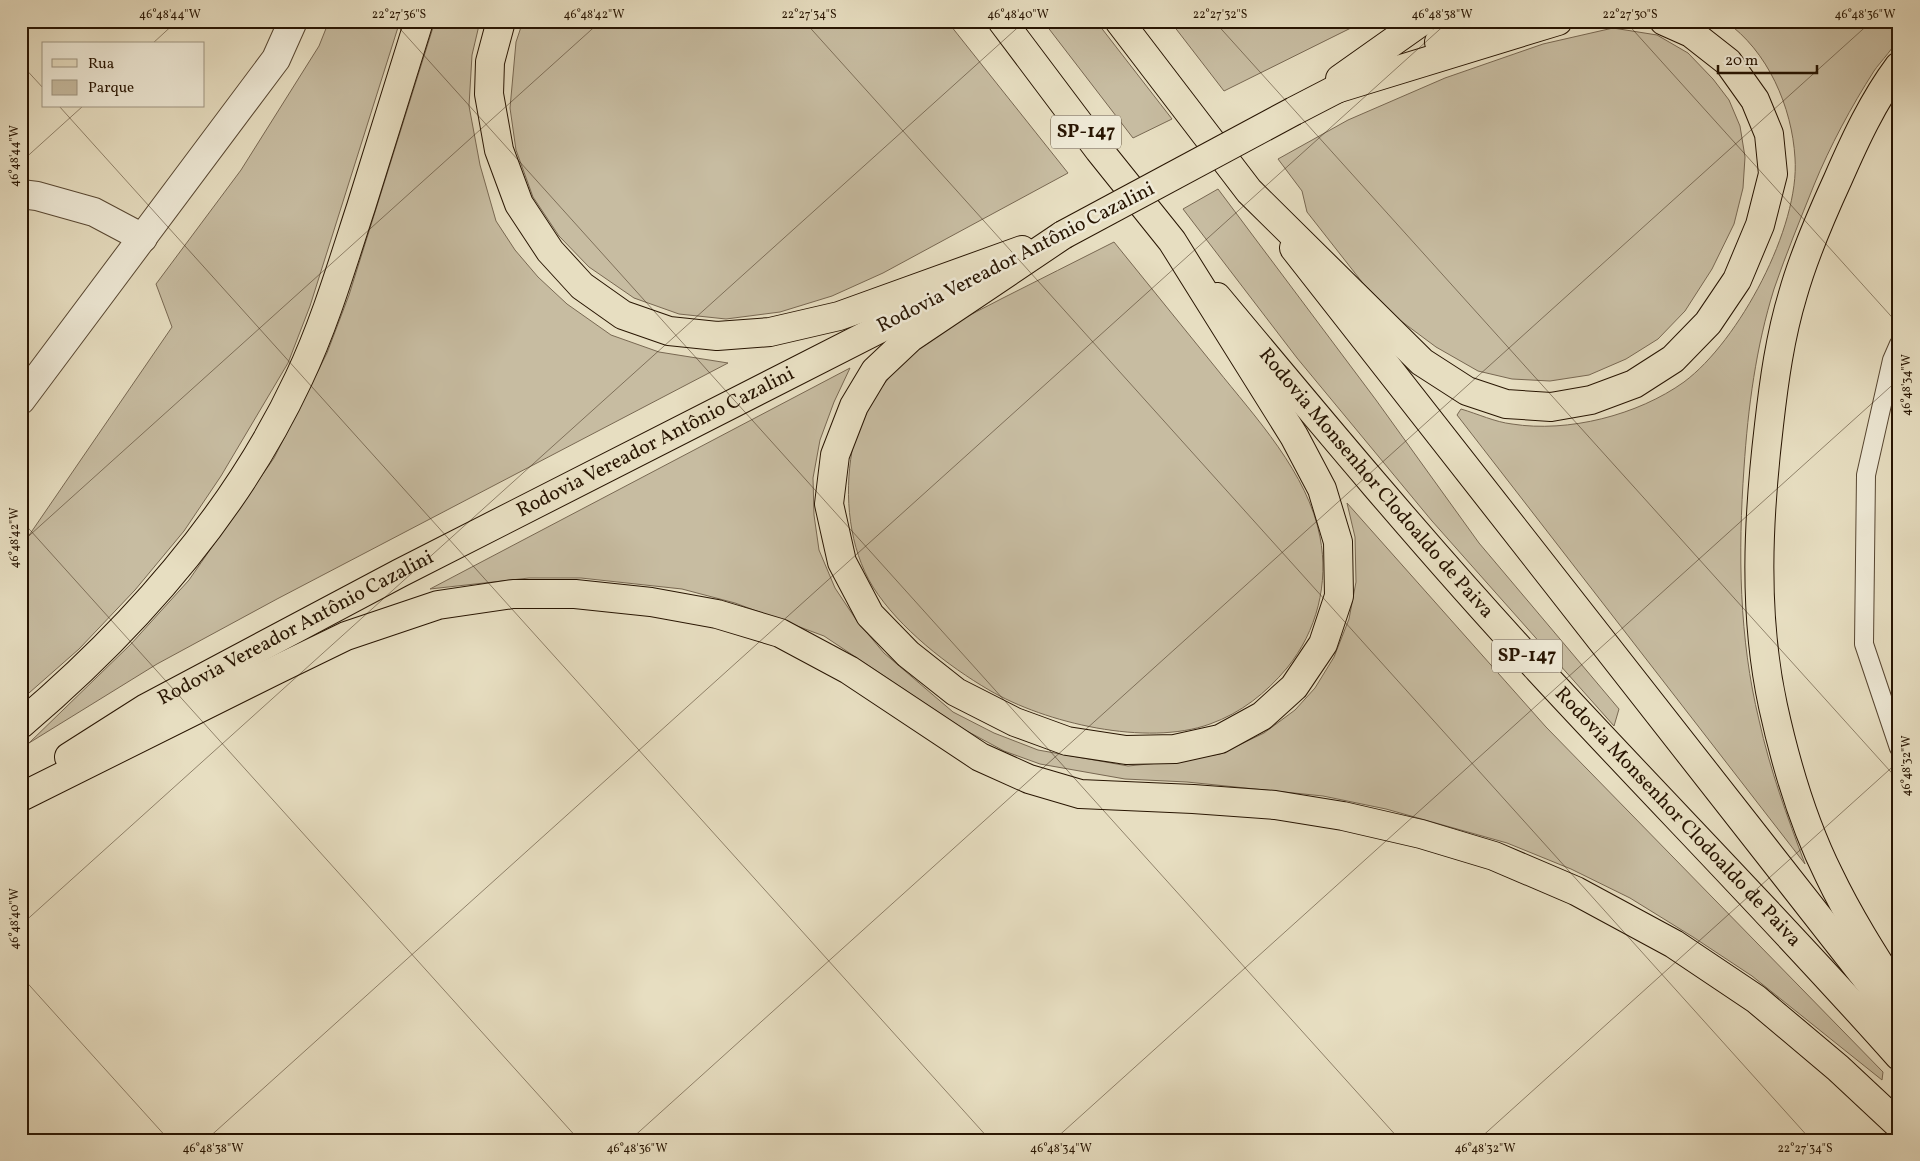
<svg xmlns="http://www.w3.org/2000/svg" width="1920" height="1161" viewBox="0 0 1920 1161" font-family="Vollkorn,serif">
<rect width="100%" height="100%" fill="#e7dec1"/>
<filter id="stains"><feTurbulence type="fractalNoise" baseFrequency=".004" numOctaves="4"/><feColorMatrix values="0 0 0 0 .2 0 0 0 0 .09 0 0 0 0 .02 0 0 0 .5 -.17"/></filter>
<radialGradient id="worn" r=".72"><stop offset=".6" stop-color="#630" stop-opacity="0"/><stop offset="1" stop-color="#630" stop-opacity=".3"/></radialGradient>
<!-- green -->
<g fill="#c7bca1" stroke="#786852">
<path d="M329,21H400L310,306L288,363L221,476L184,531L135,590L79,649L21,700V547L172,327L156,284L241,170L319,46Z"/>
<path d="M435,21H480L472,55L469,106L480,165L496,221L515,250L538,277L567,304L611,335L659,352L728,363L277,599L157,664L29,743L131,644L189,580L274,458L327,353L349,295Z"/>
<path d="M523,21H947L1068,173L883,273L832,296L780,312L726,319L679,314L634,298L589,267L559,236L533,197L516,150L510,108L516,42Z"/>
<path d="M1043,21H1096L1172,119L1133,138Z"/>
<path d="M1170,21H1365L1224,91Z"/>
<path d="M1725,21H1899C1899,25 1900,31 1899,35C1897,45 1880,62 1874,71C1851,107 1830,146 1814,185C1800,220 1786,254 1774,289C1756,347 1748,407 1744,468C1738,552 1739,638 1759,720C1770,770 1787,816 1805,864L1457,415L1461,409C1478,414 1495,422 1512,424C1568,433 1638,415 1684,382C1739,341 1800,227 1795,158C1792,107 1768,51 1725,21Z"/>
<path d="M1613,28L1657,35L1688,53L1713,79L1729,100L1740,126L1745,157L1743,188L1734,224L1712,269L1685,311L1658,339L1626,359L1589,375L1550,381L1512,379L1478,371L1436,347L1401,321L1362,282L1307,212L1302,191L1278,159L1348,120L1445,78L1543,44Z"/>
<path d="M1218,189L1376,400L1479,543L1619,709L1614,726L1432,521L1297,358L1183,209Z"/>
<path d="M1114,242C1148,284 1182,326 1216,368C1255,417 1308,473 1320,537C1329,583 1317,631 1287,668C1266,693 1241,713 1210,724C1147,747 1045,723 989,690C948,666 899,628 873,587C849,548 844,496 852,451C854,445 854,436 857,430C866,406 889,375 908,357C934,331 969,316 1001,299C1039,280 1076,261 1114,242Z"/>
<path d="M850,368L834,402L820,440L813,478L814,515L819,550L835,588L857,621L884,653L953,712L994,733L1038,750L1128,766L1169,762L1220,754L1264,733L1295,710L1315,688L1334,657L1349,619L1356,582L1355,537L1347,503L1546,727L1883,1072L1882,1080L1752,976L1693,937L1630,898L1571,869L1507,843L1386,809L1323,796L1187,782L1125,779L1040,764L1004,751L965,730L824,636L735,603L682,589L581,578H529L430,589Z"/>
</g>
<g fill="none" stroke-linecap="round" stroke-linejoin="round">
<!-- lane casing -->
<g stroke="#584732" stroke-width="20">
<path id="lane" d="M1899,344L1892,360L1866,475L1864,644L1899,748"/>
</g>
<!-- street casing -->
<g stroke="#584732" stroke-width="30">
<g id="street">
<path d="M21,194L37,196L94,212L143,238"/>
<path d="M21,400L276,59L293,21"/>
</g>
</g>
<!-- primary casing -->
<g stroke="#281502" stroke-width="30">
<g id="primary">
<path d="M1294,248L1899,1020"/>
<path id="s1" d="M1217,297C1322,423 1427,549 1539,670C1658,799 1782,924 1899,1056"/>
<path id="s2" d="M69,757L146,708L400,573L993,271"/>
<path d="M21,797L276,670L346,636L438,605L513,594H575L651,602L717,614L780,633L849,670L980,757L1029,779L1080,794L1193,799L1275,805L1343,816L1421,834L1494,856L1576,891L1674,944L1756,999L1838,1068L1899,1125"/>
</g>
</g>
<!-- highway casing -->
<g stroke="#281502" stroke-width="30">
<g id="highway">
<path d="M501,21L490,62L489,94L499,150L519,204L550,251L582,286L623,315L669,331L717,336L770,332L839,316L1022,250"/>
<path d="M1002,21L1099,150L1172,241L1294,436L1322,489L1338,542L1339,596L1323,644L1294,687L1262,716L1220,739L1175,749L1126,750L1067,741L1015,722L956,692L908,654L870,615L842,562L829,504L835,455L854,406L875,371L910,338L1063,235"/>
<path d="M1119,21L1249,191L1422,362L1467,391L1506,404L1551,407L1591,400L1634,384L1673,359L1708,323L1737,280L1760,225L1773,174L1769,134L1755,100L1728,62L1691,33L1664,21"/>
<path d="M1439,42L1486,21"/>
<path d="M1899,66C1873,101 1855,140 1838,179C1821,216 1804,255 1793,294C1780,337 1774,381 1769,425C1758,518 1753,614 1773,706C1785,761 1804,825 1829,875C1849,917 1874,956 1899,995"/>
<path d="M1340,79L1422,21"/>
<path d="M1336,89L1558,21"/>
<path d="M1294,111L1352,81"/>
<path d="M21,724C134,628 236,513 299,378C325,323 342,265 361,207C380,145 400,83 419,21"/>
</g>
</g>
<!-- lane -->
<use href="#lane" stroke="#efead7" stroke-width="18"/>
<!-- street -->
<use href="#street" stroke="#efead7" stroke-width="28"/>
<!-- primary -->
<use href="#primary" stroke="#e7dec1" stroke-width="28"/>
<!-- highway -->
<use href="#highway" stroke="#e7dec1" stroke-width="28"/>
<!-- highway-bridge casing -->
<g stroke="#281502" stroke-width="30" stroke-linecap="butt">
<path id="highway-bridge" d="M1063,235L1294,111"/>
</g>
<!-- highway-bridge -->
<use href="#highway-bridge" stroke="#e7dec1" stroke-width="28"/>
</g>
<!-- ticks -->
<path fill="none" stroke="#281502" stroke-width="1" stroke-opacity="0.45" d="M393,21L1400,1140M804,21L1811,1140M1214,21L1899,781M1625,21L1899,325M152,44L177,21M21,64L44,89M59,106L990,1140M21,162L83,106M21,520L579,1140M21,543L601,21M21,925L1025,21M21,976L169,1140M206,1140L1449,21M630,1140L1872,21M1054,1140L1899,379M1478,1140L1899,761"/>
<g text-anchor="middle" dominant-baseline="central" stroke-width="5" stroke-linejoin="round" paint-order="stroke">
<!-- shield labels -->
<g fill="#efead7" stroke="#645542" stroke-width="1">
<rect x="1051" y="115.5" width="70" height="33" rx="4"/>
<rect x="1492" y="639.5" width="70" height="33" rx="4"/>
</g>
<g font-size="19" font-weight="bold" fill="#281502">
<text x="1086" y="132">SP-147</text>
<text x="1527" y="656">SP-147</text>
</g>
<!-- street labels -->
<g font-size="20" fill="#281502" stroke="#efead7">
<text transform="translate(1016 258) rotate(-27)">Rodovia Vereador Antônio Cazalini</text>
<text stroke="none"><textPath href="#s2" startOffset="666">Rodovia Vereador Antônio Cazalini</textPath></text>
<text stroke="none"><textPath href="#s1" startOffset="245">Rodovia Monsenhor Clodoaldo de Paiva</textPath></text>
<text stroke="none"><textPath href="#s2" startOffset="261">Rodovia Vereador Antônio Cazalini</textPath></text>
<text stroke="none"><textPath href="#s1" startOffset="695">Rodovia Monsenhor Clodoaldo de Paiva</textPath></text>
</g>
</g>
<!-- margin -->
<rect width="1920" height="1161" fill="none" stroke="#e7dec1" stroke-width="55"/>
<!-- legend -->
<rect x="42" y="42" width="162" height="65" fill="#efead7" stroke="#9f9582"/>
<rect x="52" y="59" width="25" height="8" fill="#e7dec1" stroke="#9f9582"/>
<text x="88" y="68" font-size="15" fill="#281502">Rua</text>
<rect x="52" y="80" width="25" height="15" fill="#c7bca1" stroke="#9f9582"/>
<text x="88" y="92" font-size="15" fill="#281502">Parque</text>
<!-- scale -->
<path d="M1718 65v8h99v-8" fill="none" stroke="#281502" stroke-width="2.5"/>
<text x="1725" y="65" font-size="15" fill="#281502" stroke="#efead7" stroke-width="4" paint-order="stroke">20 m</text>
<rect x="28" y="28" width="1864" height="1106" fill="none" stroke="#281502" stroke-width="2"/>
<g font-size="12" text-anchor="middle" fill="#281502">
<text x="170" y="18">46°48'44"W</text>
<text x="399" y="18">22°27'36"S</text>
<text x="594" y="18">46°48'42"W</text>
<text x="809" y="18">22°27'34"S</text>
<text x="1018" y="18">46°48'40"W</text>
<text x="1220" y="18">22°27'32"S</text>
<text x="1442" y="18">46°48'38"W</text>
<text x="1630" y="18">22°27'30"S</text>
<text x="1865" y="18">46°48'36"W</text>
<text transform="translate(14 156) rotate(-90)" y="4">46°48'44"W</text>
<text transform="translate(1906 385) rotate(-90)" y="4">46°48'34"W</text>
<text transform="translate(14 538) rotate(-90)" y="4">46°48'42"W</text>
<text transform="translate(1906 766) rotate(-90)" y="4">46°48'32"W</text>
<text transform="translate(14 919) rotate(-90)" y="4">46°48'40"W</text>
<text x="213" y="1152">46°48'38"W</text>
<text x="637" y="1152">46°48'36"W</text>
<text x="1061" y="1152">46°48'34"W</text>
<text x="1485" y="1152">46°48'32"W</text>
<text x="1805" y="1152">22°27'34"S</text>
</g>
<rect width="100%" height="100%" filter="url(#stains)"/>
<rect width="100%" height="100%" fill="url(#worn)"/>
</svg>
